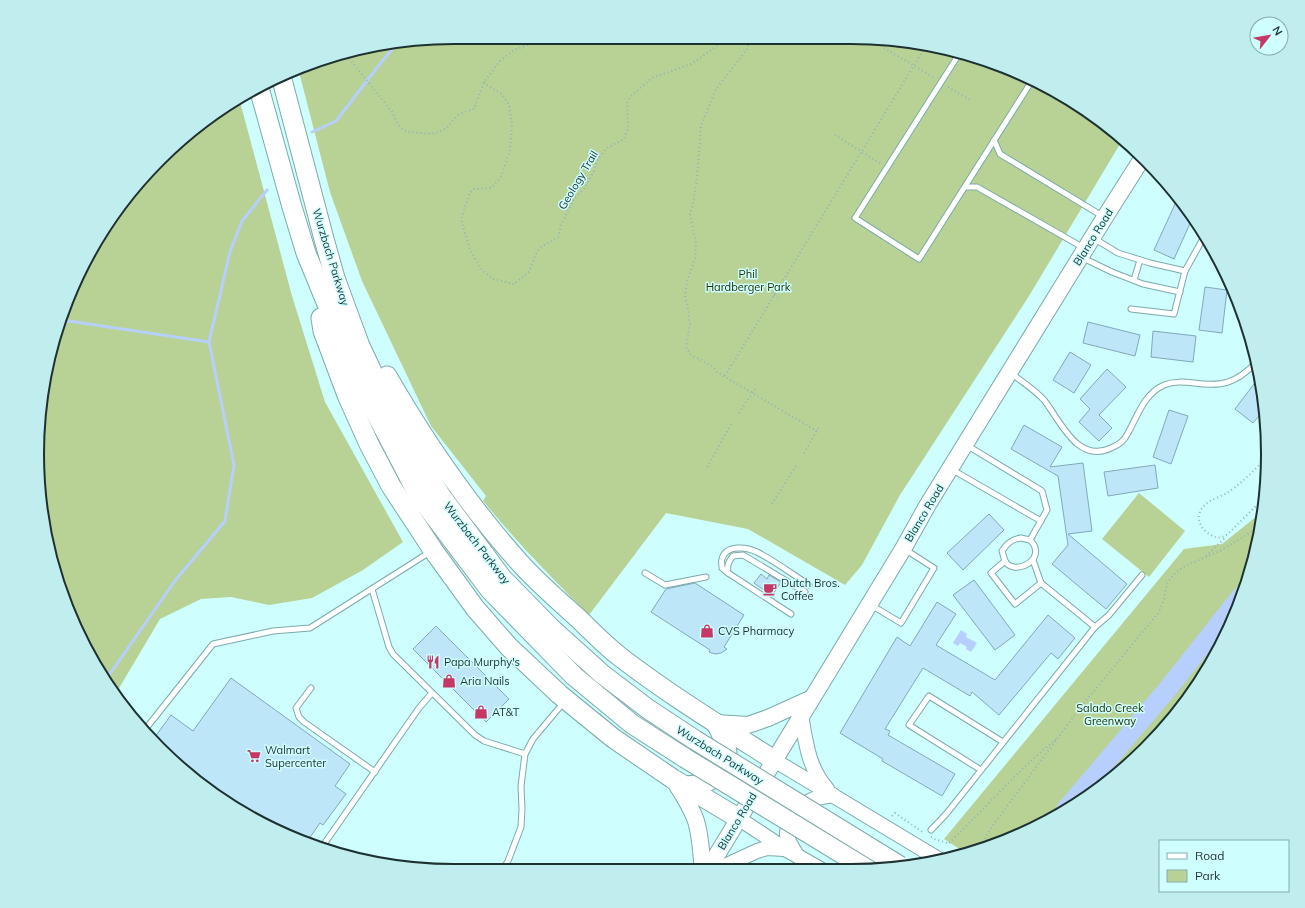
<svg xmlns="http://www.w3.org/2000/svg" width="1305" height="908" viewBox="0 0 1305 908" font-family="Mulish,sans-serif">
<rect width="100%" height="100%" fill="#cefefe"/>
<!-- green -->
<g fill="#b8d296">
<path d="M454,37H851L932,45L1036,80L1105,123L1123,139L1029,296L900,495L862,565L845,585L748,529L666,513L589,615C552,578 516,541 483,501L486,496L431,426L362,281L330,192L298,68L346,51Z"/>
<path d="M239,98L292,296L325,402L403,542L363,570L312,598L269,605L231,597L201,599L160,619L115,695L107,686L80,639L45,535L37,454L41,400L69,294L107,223L140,179L223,107Z"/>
<path d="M1139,493L1185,531L1149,577L1102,539Z"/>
<path d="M1262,512L1260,536L1236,614L1211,661L1183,704L1146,749L1105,785L1036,828L964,852L944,839L1184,549L1222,544Z"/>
</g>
<!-- water -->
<path fill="#b7cffe" d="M961,630L967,634L966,637L977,643L971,652L966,649L967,647L960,643L958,646L953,643Z"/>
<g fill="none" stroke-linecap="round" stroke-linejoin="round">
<!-- stream -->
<g stroke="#b7cffe" stroke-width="3">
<path d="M312,132L336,121L383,60L397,44"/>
<path d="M62,320L209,342"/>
<path d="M105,681L174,582L225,521L234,465L209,342L230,252L242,221L267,190"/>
</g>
<!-- river -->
<path stroke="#b7cffe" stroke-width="19" d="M1066,809L1166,691L1242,595"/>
</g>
<!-- building -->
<g fill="#bee6f9" stroke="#82a8ba">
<path d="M1176,202L1185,207L1193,217L1174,259L1154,250Z"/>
<path d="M1205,287L1227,290L1222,333L1199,330Z"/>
<path d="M1088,322L1140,335L1135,356L1083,343Z"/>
<path d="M1153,331L1196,336L1193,362L1151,357Z"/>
<path d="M1070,352L1091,365L1074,393L1053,380Z"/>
<path d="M1107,369L1126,387L1099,415L1112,428L1099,441L1079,422L1090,409L1080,399Z"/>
<path d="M1260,376L1264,410L1253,423L1235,409Z"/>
<path d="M1169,410L1188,416L1171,464L1153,457Z"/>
<path d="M1024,425L1062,447L1050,467L1083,463L1092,531L1068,534L1127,584L1106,609L1052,564L1068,545L1058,476L1011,449Z"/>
<path d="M1155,465L1158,488L1108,496L1104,472Z"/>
<path d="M989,514L1004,530L963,570L947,553Z"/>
<path d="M761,574L767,579L769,575L781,582L772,596L754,583Z"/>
<path d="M974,580L1015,635L995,650L953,595Z"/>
<path d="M695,583L744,615L724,647L727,649L721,653L715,654L709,652L710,650L651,612L666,589Z"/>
<path d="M937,602L956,614L936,645L995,680L1048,615L1075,638L1058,659L1051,653L999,715L972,692L970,696L923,668L885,729L890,731L888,735L955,774L942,796L882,761L883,759L840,733L897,637L910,646Z"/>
<path d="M436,626L509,699L486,722L413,649Z"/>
<path d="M231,678L350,764L335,786L346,794L323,825L320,823L306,843L294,839L222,801L159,749L152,741L171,715L193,731Z"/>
</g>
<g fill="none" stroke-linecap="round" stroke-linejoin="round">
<!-- lane casing -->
<g stroke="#7caaaa" stroke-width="7">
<g id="lane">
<path d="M959,54L855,218L919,259L1033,79"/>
<path d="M994,140L1000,154L1104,217"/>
<path d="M965,187H977L1084,248"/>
<path d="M1095,239L1118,253L1150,263L1185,271"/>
<path d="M1083,258L1112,272L1143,284L1180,292"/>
<path d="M1134,280L1140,260"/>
<path d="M1131,309L1174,314L1185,271L1205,235"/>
<path d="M1011,373C1022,382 1034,389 1044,400C1060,420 1077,464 1111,448C1120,444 1124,441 1128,433C1138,415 1144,394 1164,385C1174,381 1184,382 1194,383C1223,387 1236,383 1257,362"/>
<path d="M968,446L1042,491L1047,510L1030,540"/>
<path d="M951,469L1041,521"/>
<path d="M1021,538L1030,540C1032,542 1035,545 1035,548C1040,563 1013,575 1005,561C1004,558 1003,554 1002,551C1007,543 1012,539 1021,538Z"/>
<path d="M1033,560L1041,583L1095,627"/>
<path d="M1005,561L991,573L1015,604L1041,583"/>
<path d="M645,573L665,585L706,577"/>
<path d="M728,573L722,568C722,565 721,561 722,559C726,544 747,547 757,552C775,561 792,574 809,585"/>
<path d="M372,589L389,647L393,654L475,735L484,741L525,754"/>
<path d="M871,605L901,623L934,568L906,550"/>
<path d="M791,614L728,573C727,566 728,562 733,556L743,555L805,592"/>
<path d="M311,688L296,708L299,717L304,722L375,772"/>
<path d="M144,731L213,644L273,631L310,628L430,552"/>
<path d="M981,770L909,725L929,696L1003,742"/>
<path d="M931,830L947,813L1095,627L1109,615L1142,575"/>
<path d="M322,847L419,708L432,693"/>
<path d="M502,871L508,861L521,827L522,809L521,786L525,754L533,739L564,702"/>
<path d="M521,871L523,868"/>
</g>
</g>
<!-- secondary casing -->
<g stroke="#7caaaa" stroke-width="16">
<g id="secondary">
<path d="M801,715C806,743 808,767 827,789"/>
<path d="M774,760L940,860"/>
<path d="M738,818L785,849L824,871"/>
<path d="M797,855C793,849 788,842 787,835C786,829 790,825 792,820C804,801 811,798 833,795"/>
<path d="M714,871L757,851L767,848L784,849"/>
</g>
</g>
<!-- primary casing -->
<g stroke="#7caaaa" stroke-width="18">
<g id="primary">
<path d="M716,723L748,725L768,718L810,699"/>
<path d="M673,779C682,793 691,806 696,821C701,837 701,854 703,871"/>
<path d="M707,871L903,549L927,506L1105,217L1143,157"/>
</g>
</g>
<!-- highway casing -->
<g stroke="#7caaaa" stroke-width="21">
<g id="highway">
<path d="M281,76L324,239L335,278L360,346L393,416L415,454L441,496L502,578L551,628L602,674L648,709L695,740"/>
<path d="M259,88L292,207L306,253L356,375L419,496L490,590L574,676L632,724L685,758"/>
<path d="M321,318L323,331L347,395L369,444L391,486L433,550L475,608L509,647L559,694L613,738L673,779L738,818"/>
<path d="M387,376C425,442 469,506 520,563C538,583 559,601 579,619C592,632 605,645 619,656C668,694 722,727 774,760"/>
<path d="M684,786C700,785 714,783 722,768C725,763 727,758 727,753C727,742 720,732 716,723"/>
</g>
</g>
<!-- path -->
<g stroke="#8fb5b5" stroke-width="2" stroke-dasharray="1 3" stroke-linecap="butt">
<path d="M748,37V48L716,89L701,126L697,178L693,204L690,214L696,243L695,258L687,282L685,296L688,309L690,325L686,347L691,355L712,366L717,372L817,431"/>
<path d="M884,48L933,77"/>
<path d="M344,52L393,113C399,131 404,132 423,133C429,134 435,134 441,131C448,128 451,122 457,116C461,113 468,111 474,109L484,82L500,61L514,50L528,45L538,37"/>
<path d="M484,82L488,86L502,94L509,105L512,124L510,151L501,177L491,188L473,189L469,195L461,219L470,250L482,270L493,279L514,284L529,272L537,251L543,246L558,237L561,225L575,197L584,189L594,171L597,160L607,148L624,139L628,128L627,103L631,96L652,78L691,64L730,37"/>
<path d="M948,87L970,100"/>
<path d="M835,135L881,164"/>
<path d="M127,197L144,188L148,172"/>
<path d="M774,295L780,299"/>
<path d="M725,376L927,44"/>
<path d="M739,413L755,389"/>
<path d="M804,453L819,427"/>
<path d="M707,467L732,423"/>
<path d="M1264,498L1228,534C1221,538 1218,539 1211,535C1203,531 1196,521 1200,512C1204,501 1218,498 1227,493C1242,483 1256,469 1268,455"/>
<path d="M772,504L797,464"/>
<path d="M1206,556L1226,537"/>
<path d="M892,816L895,813L924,833"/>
<path d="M931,837C936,841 943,840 948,844C985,809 1018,769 1058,738"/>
<path d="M981,846L991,828L1080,708L1159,612L1164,599L1167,583L1174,574L1185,566L1220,551L1261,526"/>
</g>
<!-- lane -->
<use href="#lane" stroke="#fff" stroke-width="5"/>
<!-- secondary -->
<use href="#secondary" stroke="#fff" stroke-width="14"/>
<!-- primary -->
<use href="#primary" stroke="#fff" stroke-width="16"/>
<!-- highway -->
<use href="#highway" stroke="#fff" stroke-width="19"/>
<!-- highway-bridge casing -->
<g stroke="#7caaaa" stroke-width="21" stroke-linecap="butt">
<g id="highway-bridge">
<path d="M695,740L900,866"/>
<path d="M685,758L867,869"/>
</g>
</g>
<!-- highway-bridge -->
<use href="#highway-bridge" stroke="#fff" stroke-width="19"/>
</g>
<!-- icons -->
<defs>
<g id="cafe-bare" transform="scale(1.08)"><path d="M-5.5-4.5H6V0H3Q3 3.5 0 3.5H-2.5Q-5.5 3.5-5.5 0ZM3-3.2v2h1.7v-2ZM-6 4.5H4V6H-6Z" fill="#c53765" stroke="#cefefe" stroke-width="2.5" paint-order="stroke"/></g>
<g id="shop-bare" transform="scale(1.08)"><path d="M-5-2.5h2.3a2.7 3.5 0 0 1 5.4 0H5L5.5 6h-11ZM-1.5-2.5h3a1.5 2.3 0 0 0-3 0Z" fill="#c53765" stroke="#cefefe" stroke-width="2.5" paint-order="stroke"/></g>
<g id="restaurant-bare" transform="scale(1.08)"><path d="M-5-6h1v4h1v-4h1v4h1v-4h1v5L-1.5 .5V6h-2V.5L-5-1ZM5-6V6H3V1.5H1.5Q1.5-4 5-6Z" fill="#c53765" stroke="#cefefe" stroke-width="2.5" paint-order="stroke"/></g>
<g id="supermarket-bare" transform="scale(1.08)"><path d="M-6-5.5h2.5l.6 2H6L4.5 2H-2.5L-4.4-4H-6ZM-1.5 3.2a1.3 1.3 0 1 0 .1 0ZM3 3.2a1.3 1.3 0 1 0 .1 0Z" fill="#c53765" stroke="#cefefe" stroke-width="2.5" paint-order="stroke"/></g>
</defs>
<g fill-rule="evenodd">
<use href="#cafe-bare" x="770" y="589"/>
<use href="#shop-bare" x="707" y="631"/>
<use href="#restaurant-bare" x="433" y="662"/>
<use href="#shop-bare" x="449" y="681"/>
<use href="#shop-bare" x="481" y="712"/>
<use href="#supermarket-bare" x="254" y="756"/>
</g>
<g text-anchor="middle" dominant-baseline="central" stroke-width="3" stroke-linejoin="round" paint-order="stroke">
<!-- street labels -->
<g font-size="11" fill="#1e3131" stroke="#cefefe">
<text transform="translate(578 180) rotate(-59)">Geology Trail</text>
<text transform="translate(1093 237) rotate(-58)">Blanco Road</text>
<text transform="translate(331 257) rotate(73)">Wurzbach Parkway</text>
<text transform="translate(924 513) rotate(-59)">Blanco Road</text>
<text transform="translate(477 543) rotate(52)">Wurzbach Parkway</text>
<text transform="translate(720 755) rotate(32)">Wurzbach Parkway</text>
<text transform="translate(737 821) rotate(-59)">Blanco Road</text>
</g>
<!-- park labels -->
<g font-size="11" fill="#213103" stroke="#cefefe">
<text x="748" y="274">Phil<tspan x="748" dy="13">Hardberger Park</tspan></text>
<text x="1110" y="708">Salado Creek<tspan x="1110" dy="13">Greenway</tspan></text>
</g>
<!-- poi labels -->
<g font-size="11" fill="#1e3131" stroke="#cefefe" text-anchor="start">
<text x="781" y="583">Dutch Bros.<tspan x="781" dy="13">Coffee</tspan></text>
<text x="718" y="631">CVS Pharmacy</text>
<text x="444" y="662">Papa Murphy's</text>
<text x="460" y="681">Aria Nails</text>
<text x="492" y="712">AT&amp;T</text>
<text x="265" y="750">Walmart<tspan x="265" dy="13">Supercenter</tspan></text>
</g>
</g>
<!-- crop -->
<path d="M0 0H1305V908H0ZM454 44H851A410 410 0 0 1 1261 454V454A410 410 0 0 1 851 864H454A410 410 0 0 1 44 454V454A410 410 0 0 1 454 44Z" fill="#c0eeee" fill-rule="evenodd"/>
<path fill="none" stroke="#1e3131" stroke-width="2" d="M454 44H851A410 410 0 0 1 1261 454V454A410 410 0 0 1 851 864H454A410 410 0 0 1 44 454V454A410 410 0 0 1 454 44Z"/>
<!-- legend -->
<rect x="1159" y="840" width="130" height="52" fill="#cefefe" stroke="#88acac"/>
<rect x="1167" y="853" width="20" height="6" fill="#ffffff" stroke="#88acac"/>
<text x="1195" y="860" font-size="12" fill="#1e3131">Road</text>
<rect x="1167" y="870" width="20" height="12" fill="#b8d296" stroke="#88acac"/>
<text x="1195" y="880" font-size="12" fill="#1e3131">Park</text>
<!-- north arrow -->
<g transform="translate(1269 36) rotate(59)"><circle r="19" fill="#cefefe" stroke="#88acac"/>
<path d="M0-3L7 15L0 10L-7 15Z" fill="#c53765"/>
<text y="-6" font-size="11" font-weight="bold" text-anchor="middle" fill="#1e3131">N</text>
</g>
</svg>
